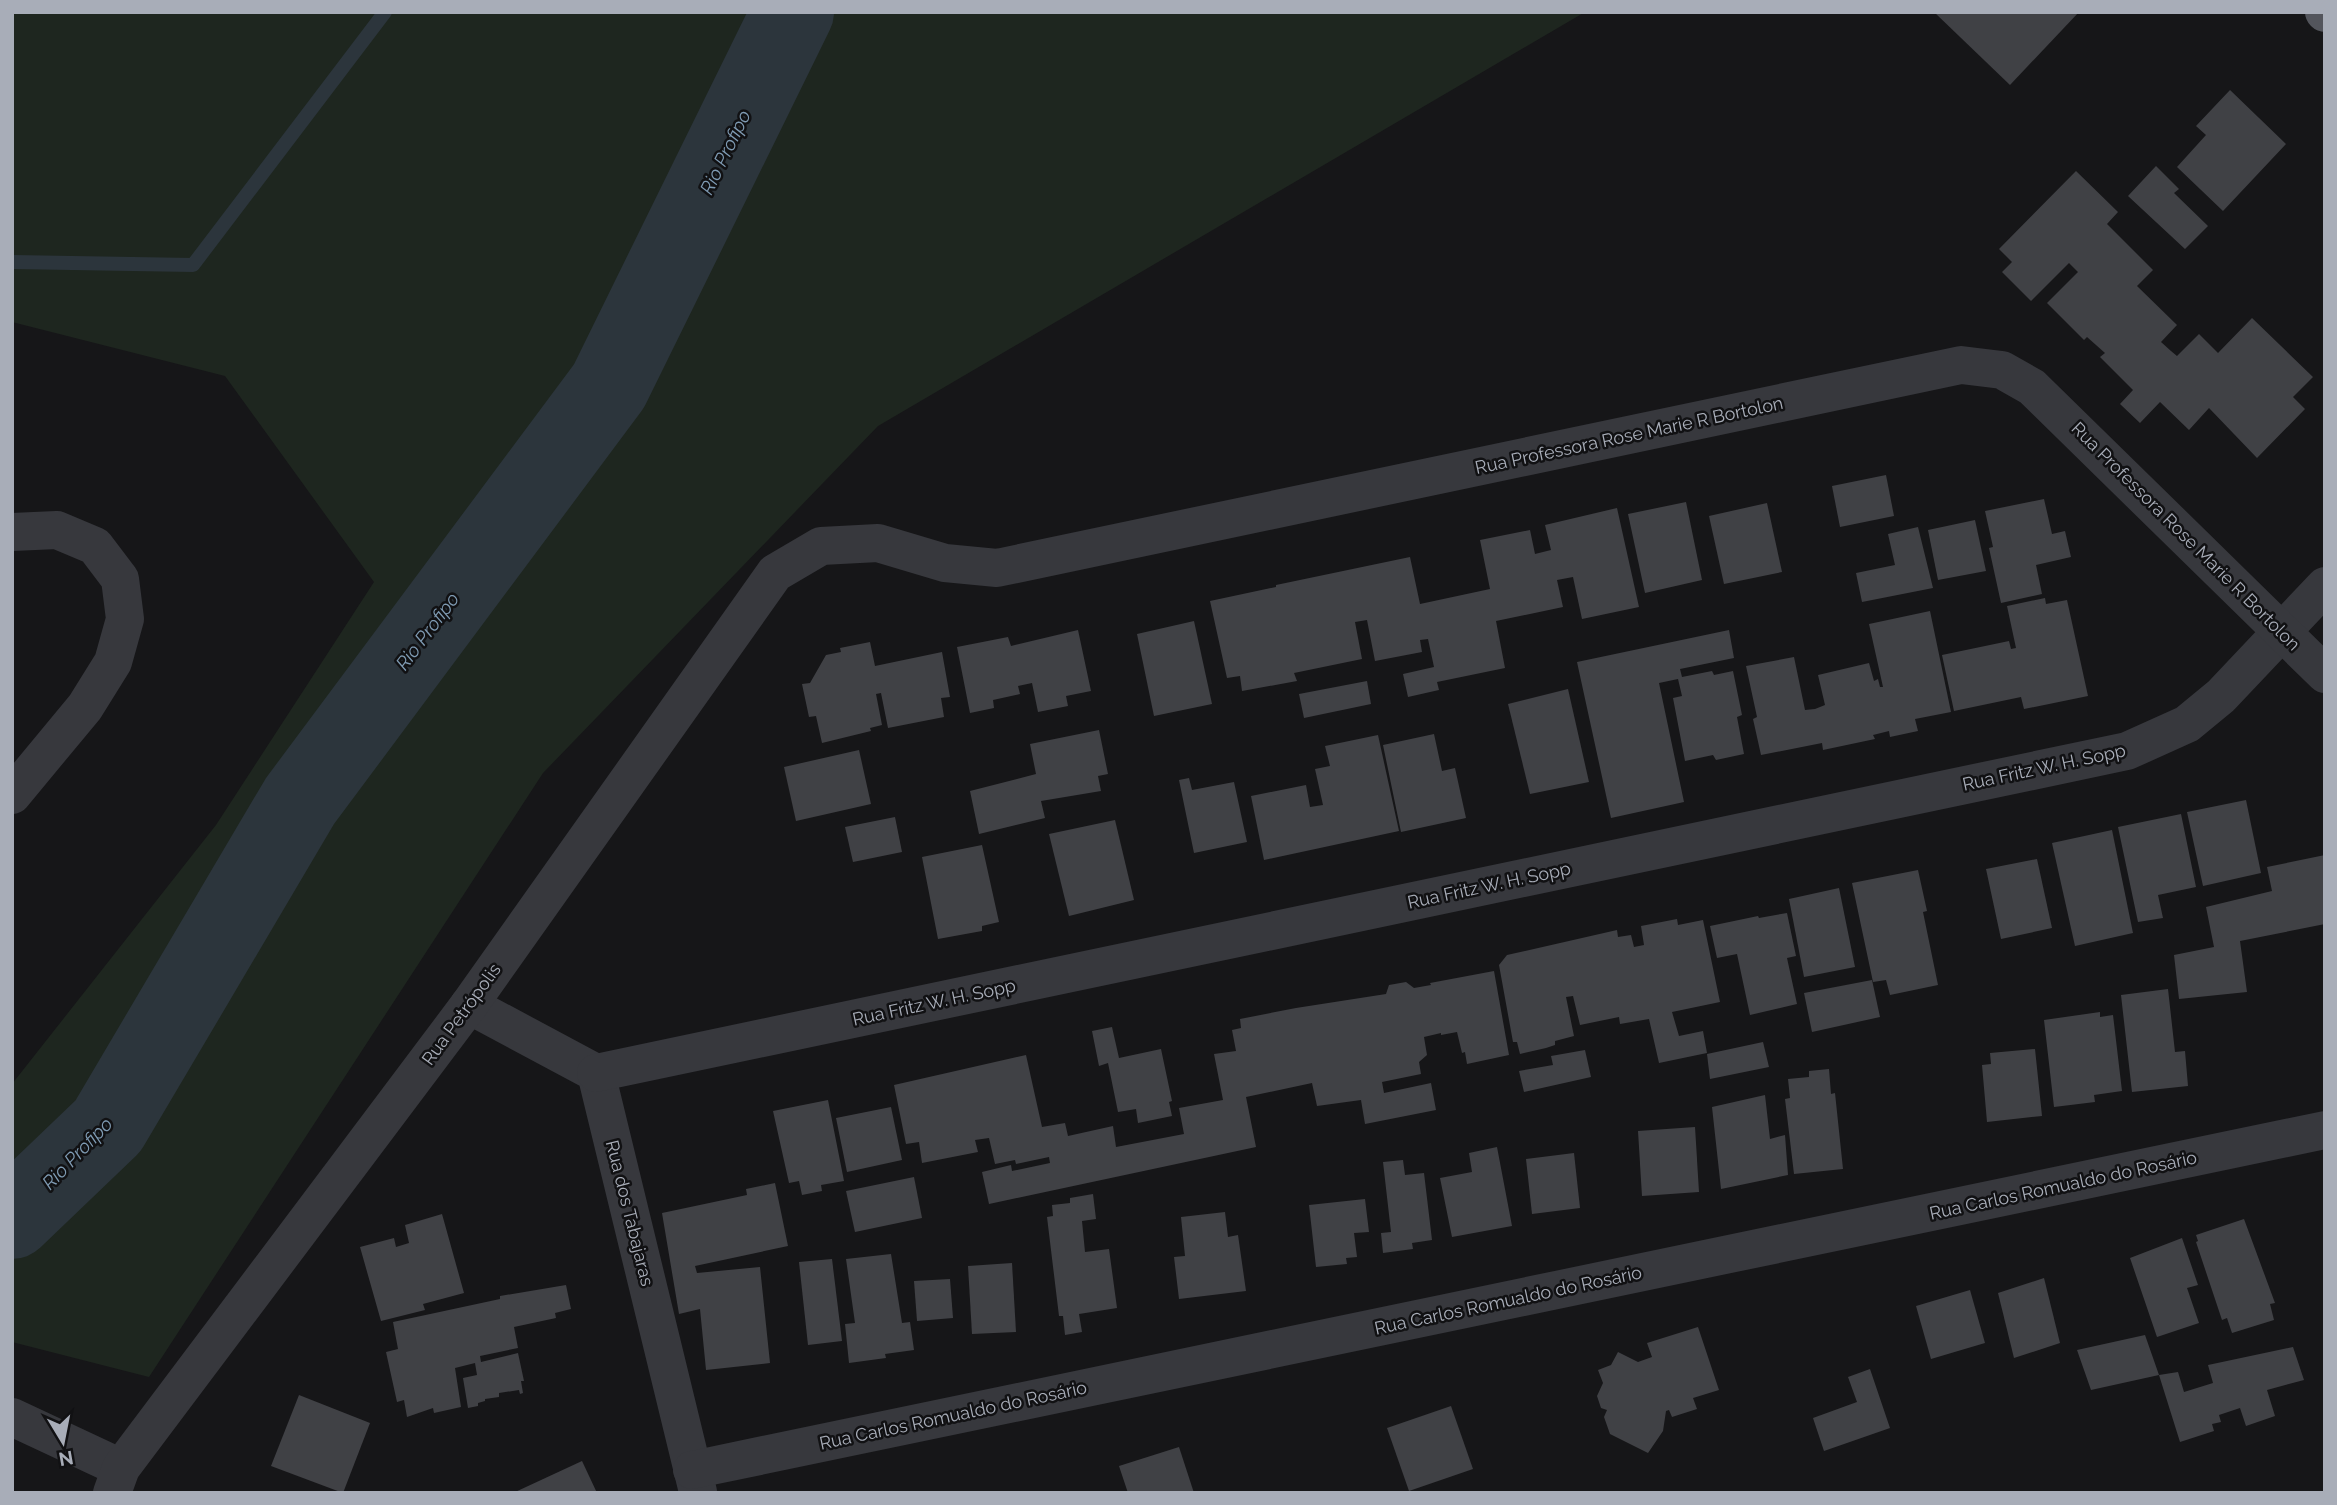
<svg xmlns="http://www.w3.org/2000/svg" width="2337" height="1505" viewBox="0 0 2337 1505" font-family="Raleway,sans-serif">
<rect width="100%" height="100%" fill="#161618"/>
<!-- green -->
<path fill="#1e261f" d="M12,12H1585L878,426L543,773L149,1377L12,1342V1084L216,825L374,582L225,376L12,322Z"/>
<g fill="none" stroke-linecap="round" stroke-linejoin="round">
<!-- stream -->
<path stroke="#2c353c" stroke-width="14" d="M12,262L193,265L385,12"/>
<!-- river -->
<path stroke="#2c353c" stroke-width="82" d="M12,1218L108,1126L300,801L609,386L793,12"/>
</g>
<!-- building -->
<g fill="#404145">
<path d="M1934,12H2079L2010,85Z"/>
<path d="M2230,90L2286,144L2223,211L2177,167L2206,135L2196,126Z"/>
<path d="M2156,166L2179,189L2174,193L2208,226L2185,249L2128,196Z"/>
<path d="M2076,171L2118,212L2107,224L2153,270L2137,286L2177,325L2161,342L2171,351L2177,356L2199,334L2218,353L2252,318L2313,377L2293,397L2305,409L2257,458L2209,408L2189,430L2160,402L2140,423L2120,404L2133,390L2100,357L2105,353L2087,337L2084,340L2047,303L2078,272L2069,263L2031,301L2002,272L2012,262L1999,249Z"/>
<path d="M1886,475L1894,516L1840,527L1832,486Z"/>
<path d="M2044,499L2052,534L2065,531L2071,557L2036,565L2042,594L2001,603L1989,548L1993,547L1985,511Z"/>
<path d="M1686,502L1702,580L1645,593L1628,514Z"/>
<path d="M1767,503L1782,572L1724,584L1709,516Z"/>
<path d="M1617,508L1639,607L1582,619L1573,577L1557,580L1563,607L1496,621L1505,668L1437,682L1439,690L1408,697L1403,674L1434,667L1428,639L1420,640L1422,652L1375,661L1367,620L1355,622L1362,659L1294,673L1297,681L1242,691L1240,676L1227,678L1210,601L1276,587V585L1410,557L1420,604L1490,589L1480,540L1530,530L1535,554L1551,550L1545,525Z"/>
<path d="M1975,520L1986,571L1938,580L1928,530Z"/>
<path d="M1918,527L1933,588L1862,602L1856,573L1895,565L1888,534Z"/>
<path d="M2045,598L2046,604L2067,600L2088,696L2024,709L2021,697L1954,711L1942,655L2009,641L2011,649L2016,648L2007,606Z"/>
<path d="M1930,611L1951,712L1915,719L1918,731L1890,737L1889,731L1873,735L1875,739L1823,750L1822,743L1761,755L1753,719L1757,717L1746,666L1794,657L1805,710L1815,709L1825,705L1818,675L1869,663L1874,681L1878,679L1880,687H1883L1869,624Z"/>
<path d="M1194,621L1212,704L1154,716L1137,634Z"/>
<path d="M1078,630L1091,691L1066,696L1068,706L1038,712L1032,683L1018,686L1020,694L993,700L994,708L970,713L957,647L1008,637L1011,646Z"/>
<path d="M1729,630L1734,658L1680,669L1682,677L1712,671L1714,675L1733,671L1742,715L1737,717L1744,754L1716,760L1713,755L1685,761L1673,698L1682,696L1678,679L1659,683L1684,802L1611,818L1577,662Z"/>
<path d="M870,642L875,666L942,652L950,697L941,698L944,717L888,728L881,693L876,694L882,725L870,728L871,731L822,743L816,716L809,717L802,684L810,683L826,655L841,652L840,648Z"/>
<path d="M1367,681L1371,704L1304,718L1299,694Z"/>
<path d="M1568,689L1589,782L1530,794L1508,704Z"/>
<path d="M1099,730L1108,774L1098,776L1101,791L1041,801L1045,818L979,834L970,791L1036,774L1030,744Z"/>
<path d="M1434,734L1442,771L1455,768L1466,818L1401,832L1383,745Z"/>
<path d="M1378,735L1399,831L1264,860L1251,796L1306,785L1310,807L1323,805L1315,769L1330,766L1325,746Z"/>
<path d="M859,750L871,804L796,821L784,767Z"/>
<path d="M1189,778L1192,790L1234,782L1247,842L1194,853L1179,780Z"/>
<path d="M2246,800L2261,873L2203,886L2187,812Z"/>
<path d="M2181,814L2196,887L2158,895L2163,918L2138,922L2118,827Z"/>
<path d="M895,817L902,852L853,862L845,827Z"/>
<path d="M1115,820L1134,900L1069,916L1049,834Z"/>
<path d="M2112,830L2133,933L2075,946L2052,843Z"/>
<path d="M982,845L999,922L982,926V931L938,939L922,857Z"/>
<path d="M2325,855V924L2240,941L2247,992L2179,999L2174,955L2214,947L2206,907L2272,891L2267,867Z"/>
<path d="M2037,859L2052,928L2001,939L1986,869Z"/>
<path d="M1918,870L1927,911L1923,912L1938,985L1890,995L1886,980L1873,982L1852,883Z"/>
<path d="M1839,888L1855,967L1804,977L1789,899Z"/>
<path d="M1787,913L1796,956L1787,958L1797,1004L1750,1015L1737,954L1717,958L1710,926L1758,916L1759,918Z"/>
<path d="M1677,919L1678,925L1703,920L1720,1002L1672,1012L1679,1036L1703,1031L1707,1053L1659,1063L1649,1019L1620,1024L1619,1017L1580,1025L1573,996L1566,997L1574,1036L1555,1041V1045L1546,1048L1520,1054L1517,1042H1513L1499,965L1507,955L1617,930L1618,937L1631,935L1634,947L1644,945L1641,926Z"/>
<path d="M1494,971L1509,1055L1467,1064L1465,1052L1462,1053L1457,1032L1441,1035V1033L1424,1037L1427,1055L1419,1062L1421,1074L1382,1082L1384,1093L1431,1083L1436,1110L1365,1124L1361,1100L1317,1106L1312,1083L1246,1097L1256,1147L989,1204L982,1172L1011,1165L1012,1171L1050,1163L1049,1157L1016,1164L1015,1160L995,1164L989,1138L975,1140L978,1152L922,1163L919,1142L906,1144L894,1085L1026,1055L1042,1127L1065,1123L1068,1136L1113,1126L1116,1147L1184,1134L1179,1108L1223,1100L1214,1054L1236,1051L1232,1030L1241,1028L1240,1019L1296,1008L1386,994L1389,985L1406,982L1414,988L1431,985L1430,983Z"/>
<path d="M1872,980L1880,1017L1812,1032L1804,993Z"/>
<path d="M2168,989L2175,1052L2185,1051L2188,1086L2132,1092L2121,995Z"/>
<path d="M2100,1012V1017L2113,1015L2122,1091L2094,1095L2095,1102L2054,1107L2044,1020Z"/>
<path d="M1112,1027L1119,1058L1161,1049L1172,1101L1169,1102L1172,1116L1138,1123L1136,1109L1118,1112L1108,1063L1099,1066L1092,1031Z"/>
<path d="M1763,1042L1769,1067L1710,1079L1707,1054Z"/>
<path d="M2035,1049L2042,1116L1987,1122L1982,1065L1991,1064L1990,1053Z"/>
<path d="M1585,1050L1591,1077L1524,1092L1519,1071L1553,1065L1551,1056Z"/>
<path d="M1829,1069L1831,1094L1835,1093L1843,1169L1794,1174L1785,1099L1790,1098L1788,1079L1809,1077V1071Z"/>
<path d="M1765,1095L1770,1139L1785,1135L1788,1175L1721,1189L1712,1107Z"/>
<path d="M828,1100L844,1181L821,1185L822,1191L802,1195L799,1181L789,1183L773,1111Z"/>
<path d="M891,1107L902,1160L847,1172L836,1118Z"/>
<path d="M1695,1127L1699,1192L1642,1196L1638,1131Z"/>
<path d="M1497,1147L1512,1226L1452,1237L1440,1178L1472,1172L1469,1153Z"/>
<path d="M1574,1153L1580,1208L1532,1214L1526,1159Z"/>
<path d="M1403,1160L1405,1175L1424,1173L1432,1240L1412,1243L1413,1249L1383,1253L1381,1233L1391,1232L1383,1162Z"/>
<path d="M914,1177L922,1218L855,1232L846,1191Z"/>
<path d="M775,1183L788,1246L695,1266L697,1273L760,1267L770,1363L706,1370L700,1309L679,1314L662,1213L747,1195L746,1189Z"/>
<path d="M1093,1194L1096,1219L1082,1221L1085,1252L1109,1249L1117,1308L1079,1314L1082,1332L1065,1335L1063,1316H1059L1047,1217L1053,1216L1052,1205L1070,1203V1198Z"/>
<path d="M1365,1199L1369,1232L1354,1233L1357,1257L1346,1258L1347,1264L1316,1267L1309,1205Z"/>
<path d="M1225,1212L1228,1237L1238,1235L1246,1291L1179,1299L1174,1257L1185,1256L1181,1217Z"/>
<path d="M442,1214L464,1293L423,1304L425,1310L381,1321L360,1247L394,1238L396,1247L409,1243L405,1225Z"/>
<path d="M2244,1219L2275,1303L2270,1304L2274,1320L2232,1333L2227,1318L2222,1320L2196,1242L2198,1241L2196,1235Z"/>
<path d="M2182,1238L2198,1285L2187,1288L2199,1323L2157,1337L2130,1258Z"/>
<path d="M891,1254L902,1323L910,1322L914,1350L885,1354L886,1358L849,1363L845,1324L855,1323L846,1259Z"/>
<path d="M832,1259L842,1341L808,1345L799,1262Z"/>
<path d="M1012,1263L1016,1332L972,1334L968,1266Z"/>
<path d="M2044,1278L2060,1343L2014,1358L1998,1293Z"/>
<path d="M950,1279L953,1318L917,1321L914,1281Z"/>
<path d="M566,1285L571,1309L555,1313L556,1318L514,1327L518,1348L480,1356L481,1362L518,1353L524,1381H521L523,1393L520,1394L519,1390L499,1393V1397L485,1399V1401L478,1403V1406L468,1408L463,1378L477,1375L475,1363L455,1368L461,1407L434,1413L433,1408L407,1417L404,1400L397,1402L386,1352L398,1349L393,1322L500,1299V1296Z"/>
<path d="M1970,1290L1985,1343L1931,1359L1916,1306Z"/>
<path d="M1698,1327L1719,1390L1693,1398L1697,1409L1672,1417L1669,1410L1666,1411L1663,1431L1648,1453L1610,1434L1604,1417L1607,1410L1601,1408L1597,1396L1603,1383L1598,1370L1611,1365L1618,1352L1638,1362L1652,1357L1647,1343Z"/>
<path d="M2145,1335L2159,1375L2178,1372L2184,1392L2213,1383L2208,1365L2293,1347L2304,1380L2267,1390L2275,1416L2246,1426L2240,1408L2219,1415L2221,1422L2212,1424L2214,1431L2180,1442L2159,1375L2091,1390L2077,1350Z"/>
<path d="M1870,1369L1890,1428L1824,1451L1813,1418L1857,1402L1848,1377Z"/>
<path d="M299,1395L370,1423L343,1493L271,1466Z"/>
<path d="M1451,1406L1473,1469L1409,1491L1387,1428Z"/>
<path d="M1179,1447L1194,1493H1128L1119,1466Z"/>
<path d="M582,1461L597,1493H513Z"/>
</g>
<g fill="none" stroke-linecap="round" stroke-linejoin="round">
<!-- street -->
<g stroke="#37383d" stroke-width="38">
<path d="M12,532L57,530L95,546L120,579L125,619L113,662L85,707L12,795"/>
<path d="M469,1005L596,1073L698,1492"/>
<path d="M596,1073L2127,751L2187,724L2221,696L2325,586"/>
<path d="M12,1417L121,1468"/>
<path d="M692,1470L2325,1130"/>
<path d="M112,1493L121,1468L469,1005L775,573L821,546L878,543L945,563L997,568L1961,365L2002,370L2032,387L2325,674"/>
</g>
<!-- primary -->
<path stroke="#53555c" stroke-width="38" d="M2324,12L2325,13"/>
</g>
<g text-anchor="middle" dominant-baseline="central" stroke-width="5" stroke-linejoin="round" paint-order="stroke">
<!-- street labels -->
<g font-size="18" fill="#a8adb8" stroke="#111113">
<text transform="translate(1629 435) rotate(-12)">Rua Professora Rose Marie R Bortolon</text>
<text transform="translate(2186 536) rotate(45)">Rua Professora Rose Marie R Bortolon</text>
<text transform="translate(2044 767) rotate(-12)">Rua Fritz W. H. Sopp</text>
<text transform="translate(1489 885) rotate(-12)">Rua Fritz W. H. Sopp</text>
<text transform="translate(934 1002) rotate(-12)">Rua Fritz W. H. Sopp</text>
<text transform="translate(461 1014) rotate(-54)">Rua Petrópolis</text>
<text transform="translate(2063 1185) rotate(-12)">Rua Carlos Romualdo do Rosário</text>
<text transform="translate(630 1213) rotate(76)">Rua dos Tabajaras</text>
<text transform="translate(1508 1300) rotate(-12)">Rua Carlos Romualdo do Rosário</text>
<text transform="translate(953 1415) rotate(-12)">Rua Carlos Romualdo do Rosário</text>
</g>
<!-- water labels -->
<g font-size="19" font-style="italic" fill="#7f9bb3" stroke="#111113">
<text transform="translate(725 152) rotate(-64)">Rio Profipo</text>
<text transform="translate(427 631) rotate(-53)">Rio Profipo</text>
<text transform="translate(77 1153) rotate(-46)">Rio Profipo</text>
</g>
</g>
<!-- border -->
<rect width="2337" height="1505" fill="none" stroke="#a8adb8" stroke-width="28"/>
<!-- north arrow -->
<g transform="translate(63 1442) rotate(170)" stroke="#111113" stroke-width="5" paint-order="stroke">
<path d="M0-5L12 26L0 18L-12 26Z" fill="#a8adb8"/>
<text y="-10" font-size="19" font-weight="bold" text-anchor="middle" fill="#a8adb8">N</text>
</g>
</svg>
